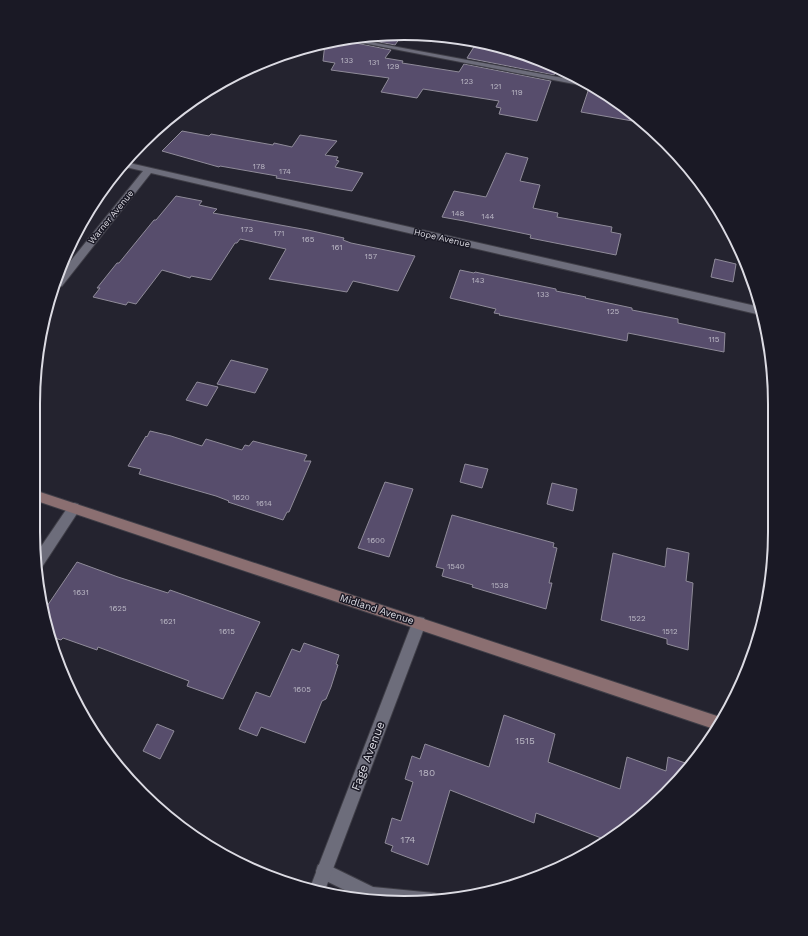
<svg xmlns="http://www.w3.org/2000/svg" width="808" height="936" viewBox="0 0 808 936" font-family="'Work Sans',sans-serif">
<rect width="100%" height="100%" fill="#24232f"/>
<!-- building -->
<g fill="#574d6c" stroke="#8f8b99">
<path d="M402,35L395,45L352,37L355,36Z"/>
<path d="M341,40L391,50L385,58L403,61L402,63L459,72L464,64L551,81L537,121L499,114L501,108L496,107L499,101L423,89L417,98L381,92L389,78L331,70L335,63L323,61L325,43Z"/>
<path d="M477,42L500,46L557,67L554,75L467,58Z"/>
<path d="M589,88H594L630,110L644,123L581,112Z"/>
<path d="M182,131L209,136L211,134L273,145L274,143L292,147L300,135L337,141L325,155L338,157L336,160L339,161L335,167L363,173L352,191L276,178L277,176L220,166L219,167L162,151Z"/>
<path d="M506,153L528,158L520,181L540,185L533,208L558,213L557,217L612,227L611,232L621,234L616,255L530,238L531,235L464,221L442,217L454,191L486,197Z"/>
<path d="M176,196L202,201L199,205L217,209L213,213L308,230L344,238L343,240L351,243L415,256L398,291L353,281L347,292L269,279L286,249L240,239L237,243H235L211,280L191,276L190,278L162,270L136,304L128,302L126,305L93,297L100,288H97L117,263H119L154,220H156Z"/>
<path d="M715,259L736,264L733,282L711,277Z"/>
<path d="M460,270L474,273L475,272L556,289V291L586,297L585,298L632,308V310L678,319V323L725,333L724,352L628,333L627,341L499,315L500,314L494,313L496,309L450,298Z"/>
<path d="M231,360L268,369L255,393L217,384Z"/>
<path d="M197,382L218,387L207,406L186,400Z"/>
<path d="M150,431L171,436L202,446L206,439L242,450L245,445L249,446L253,441L307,455L304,461H311L289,512H287L283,520L228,502L229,501L216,496L139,474L141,469L128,466L146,436L147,437Z"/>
<path d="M465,464L488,469L482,488L460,482Z"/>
<path d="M385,482L413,489L389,557L358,548Z"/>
<path d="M552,483L577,489L573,511L547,504Z"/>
<path d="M452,515L554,543L553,547L557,548L549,583H552L546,609L472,587L473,585L442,576L444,569L436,567Z"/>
<path d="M667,548L689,553L686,581L693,583L688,650L667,644V639L601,620L613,553L665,567Z"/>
<path d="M77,562L118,577L168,593L170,590L260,622L223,699L187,686L189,681L98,647L97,650L63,638L61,640L49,636L46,628L43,612Z"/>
<path d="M304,643L339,655L336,664L338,665L331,687L326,699L322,701L305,743L261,727L257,736L239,729L256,692L270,697L292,649L300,652Z"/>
<path d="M504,715L555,734L548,762L620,789L627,757L666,771L668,757L691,765L666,794L609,841L536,813L534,823L450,790L428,865L391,851L393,846L385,843L392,818L401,821L413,782L405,779L412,756L420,759L425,744L489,767Z"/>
<path d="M157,724L174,731L160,759L143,751Z"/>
</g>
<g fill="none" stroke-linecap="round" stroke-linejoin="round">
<!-- lane casing -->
<g stroke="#3f3e47" stroke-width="2">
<path id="lane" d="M324,863L373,887L434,893L440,895L442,900L428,902L365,900L318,877L316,871L318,865Z"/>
</g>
<!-- street casing -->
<g stroke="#3f3e47" stroke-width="2">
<g id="street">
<path d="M349,38L585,82L593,87H590L342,39Z"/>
<path d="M125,162L760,307L761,315L151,173L62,286L57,287L61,273L143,171L121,166Z"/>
<path d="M74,503L78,504L80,508L78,512L42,567L38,569L36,554L70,504Z"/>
<path d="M419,617L424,618L426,623L325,890V892L310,888L412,623L414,618Z"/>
</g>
</g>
<!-- secondary casing -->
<g stroke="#3f3e47" stroke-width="2">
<path id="secondary" d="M34,490L720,717L723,718L717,730L34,500Z"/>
</g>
<!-- lane -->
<use href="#lane" fill="#6d6d7b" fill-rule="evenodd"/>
<!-- street -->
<use href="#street" fill="#6d6d7b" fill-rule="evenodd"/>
<!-- secondary -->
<use href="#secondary" fill="#8b6f71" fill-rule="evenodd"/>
</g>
<g text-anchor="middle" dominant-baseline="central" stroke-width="3" stroke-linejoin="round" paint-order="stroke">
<!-- number labels -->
<g font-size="8" fill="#bbb8c5">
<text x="347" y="60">133</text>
<text x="374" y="62">131</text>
<text x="393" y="66">129</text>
<text x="467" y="81">123</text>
<text x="496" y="86">121</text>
<text x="517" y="92">119</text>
<text x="259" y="166">178</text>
<text x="285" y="171">174</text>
<text x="458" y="213">148</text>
<text x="488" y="216">144</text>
<text x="247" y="229">173</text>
<text x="279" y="233">171</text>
<text x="308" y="239">165</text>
<text x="337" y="247">161</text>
<text x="371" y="256">157</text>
<text x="478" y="280">143</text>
<text x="543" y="294">133</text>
<text x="613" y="311">125</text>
<text x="714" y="339">115</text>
<text x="241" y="497">1620</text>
<text x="264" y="503">1614</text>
<text x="376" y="540">1600</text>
<text x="456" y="566">1540</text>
<text x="500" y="585">1538</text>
<text x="81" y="592">1631</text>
<text x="118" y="608">1625</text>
<text x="637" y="618">1522</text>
<text x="168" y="621">1621</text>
<text x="227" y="631">1615</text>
<text x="670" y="631">1512</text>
<text x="302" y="689">1605</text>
</g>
<!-- far-street labels -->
<g font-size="9" fill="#dcdbe3" stroke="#1a1925">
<text transform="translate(111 217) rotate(-51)">Warner Avenue</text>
<text transform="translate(442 238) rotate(13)">Hope Avenue</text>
</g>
<!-- street labels -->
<g font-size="10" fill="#dcdbe3" stroke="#1a1925">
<text transform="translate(377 609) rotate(18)">Midland Avenue</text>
</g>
<!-- near-number labels -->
<g font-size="10" fill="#bbb8c5">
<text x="525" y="740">1515</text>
<text x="427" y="772">180</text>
<text x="408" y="839">174</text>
</g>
<!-- near-street labels -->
<g font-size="12" fill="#dcdbe3" stroke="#1a1925">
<text transform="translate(368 756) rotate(-69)">Fage Avenue</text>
</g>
</g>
<!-- crop -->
<path d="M0 0H808V936H0ZM404 40H404A364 364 0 0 1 768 404V532A364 364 0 0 1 404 896H404A364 364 0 0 1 40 532V404A364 364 0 0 1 404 40Z" fill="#1a1925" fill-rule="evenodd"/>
<path fill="none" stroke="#dcdbe3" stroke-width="2" d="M404 40H404A364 364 0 0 1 768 404V532A364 364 0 0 1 404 896H404A364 364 0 0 1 40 532V404A364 364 0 0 1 404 40Z"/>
</svg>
